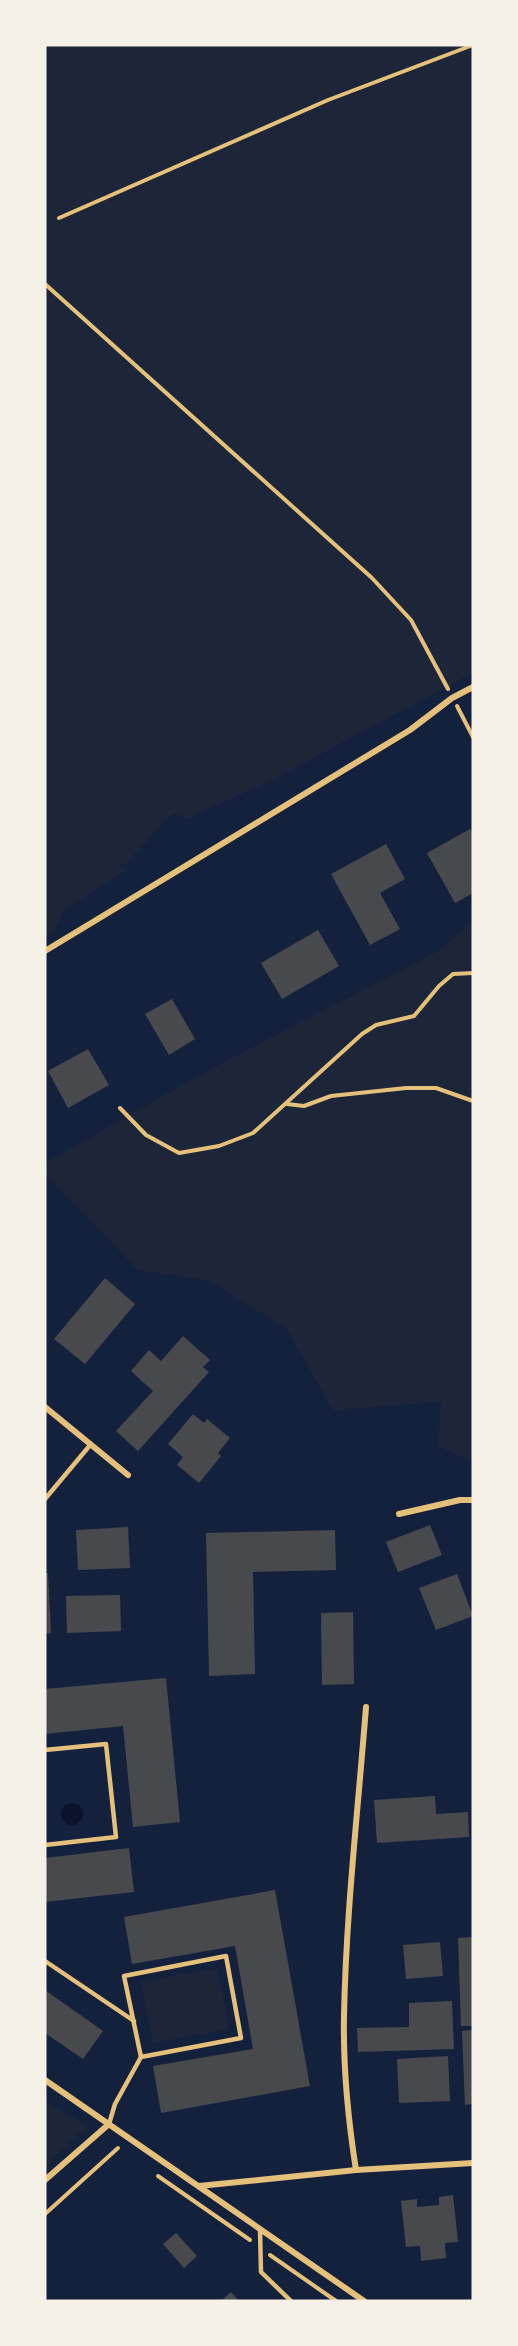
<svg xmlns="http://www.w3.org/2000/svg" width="518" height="2346" viewBox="0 0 518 2346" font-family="'IBM Plex Sans',sans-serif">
<rect width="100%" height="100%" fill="#14213d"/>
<!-- green -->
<g fill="#1d2539">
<path d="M45,45H473V673L274,779L189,818L172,813L126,864H118L125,871L65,909L53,933L45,937Z"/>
<path d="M473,921V1462L438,1446L441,1402L333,1410L287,1329L210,1281L138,1270L45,1174V1163L207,1071L440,950Z"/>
<path d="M217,1968L229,2029L153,2043L141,1982Z"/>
<path d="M45,2101L87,2126L48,2164L45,2162Z"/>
</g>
<!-- water -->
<circle fill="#0b132b" cx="72" cy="1814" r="11"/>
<!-- building -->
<g fill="#48494c">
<path d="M470,829L473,834V893L455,903L427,853Z"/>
<path d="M386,844L405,879L380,893L400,929L370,945L331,874Z"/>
<path d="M318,930L339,966L282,999L261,963Z"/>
<path d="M172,999L195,1039L169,1055L145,1014Z"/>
<path d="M88,1049L109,1085L68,1108L48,1071Z"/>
<path d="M105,1278L135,1304L85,1364L54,1339Z"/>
<path d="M183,1336L210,1360L203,1367L209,1372L138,1451L116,1431L153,1391L131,1371L149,1350L161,1361Z"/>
<path d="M193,1414L204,1423L207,1419L230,1438L218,1453L221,1456L199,1483L177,1465L183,1457L168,1444Z"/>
<path d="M430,1525L442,1555L398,1572L386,1542Z"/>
<path d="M128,1527L130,1568L78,1570L76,1530Z"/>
<path d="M335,1530L336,1570L253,1572L255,1674L209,1676L206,1533Z"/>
<path d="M45,1573H48L51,1633L45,1634Z"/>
<path d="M457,1574L473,1616L436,1630L419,1588Z"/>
<path d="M120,1595L121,1631L67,1633L66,1596Z"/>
<path d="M353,1612L354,1684L322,1685L321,1613Z"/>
<path d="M166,1678L180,1822L133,1827L123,1726L45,1734V1689Z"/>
<path d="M435,1796L436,1814L468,1812L469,1837L377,1843L374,1800Z"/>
<path d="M129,1848L134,1892L45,1902V1858Z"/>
<path d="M275,1890L310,2086L161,2113L153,2066L253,2049L235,1946L132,1964L124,1917Z"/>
<path d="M473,1937V2026H461L458,1938Z"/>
<path d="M440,1942L443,1976L406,1979L403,1945Z"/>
<path d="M45,1990L103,2031L83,2059L45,2033Z"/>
<path d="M452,2001L454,2049L358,2052L357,2028L409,2027V2003Z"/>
<path d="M473,2030V2104L465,2105L462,2031Z"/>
<path d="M448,2056L450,2101L399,2103L397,2059Z"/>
<path d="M453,2195L458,2242L445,2243L446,2258L421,2261L420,2246L406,2247L401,2201L417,2199V2207L439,2205V2197Z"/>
<path d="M176,2233L197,2256L184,2268L163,2244Z"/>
<path d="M231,2292L239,2301H221Z"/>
</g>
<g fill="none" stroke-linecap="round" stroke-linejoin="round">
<!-- path -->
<g stroke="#e5c07b" stroke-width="4">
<path d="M59,218L328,100L473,45"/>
<path d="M45,284L372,578L411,620L448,689"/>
<path d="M457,706L473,737"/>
<path d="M287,1104L304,1106L331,1096L406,1088H436L473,1101"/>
<path d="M120,1108L146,1135L179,1153L219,1146L253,1133L362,1034L376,1025L414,1016L439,986L453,974L473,973"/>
<path d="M158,2176L250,2240"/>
<path d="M45,2214L118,2148"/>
<path d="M270,2255L336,2301"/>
</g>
<!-- service -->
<g stroke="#e5c07b" stroke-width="4.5">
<path d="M45,1499L91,1444"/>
<path d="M45,1750L106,1744L116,1837L45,1845"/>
<path d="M226,1956L241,2038L141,2057L124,1976Z"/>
<path d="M45,1961L134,2021"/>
<path d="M109,2124L115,2104L141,2057"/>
<path d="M260,2229L261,2272L291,2301"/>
</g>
<!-- minor -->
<g stroke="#e5c07b" stroke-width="6">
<path d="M45,951L410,730L452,698L473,687"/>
<path d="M45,1407L128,1475"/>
<path d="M399,1514L460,1500H473"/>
<path d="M45,2080L364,2301"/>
<path d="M356,2170C348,2119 343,2068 344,2016C346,1913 358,1810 366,1707"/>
<path d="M45,2180L109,2124"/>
<path d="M199,2186L356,2170L473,2163"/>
</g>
</g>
<!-- border -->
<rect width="518" height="2346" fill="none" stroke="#f6f1e7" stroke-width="93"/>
</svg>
